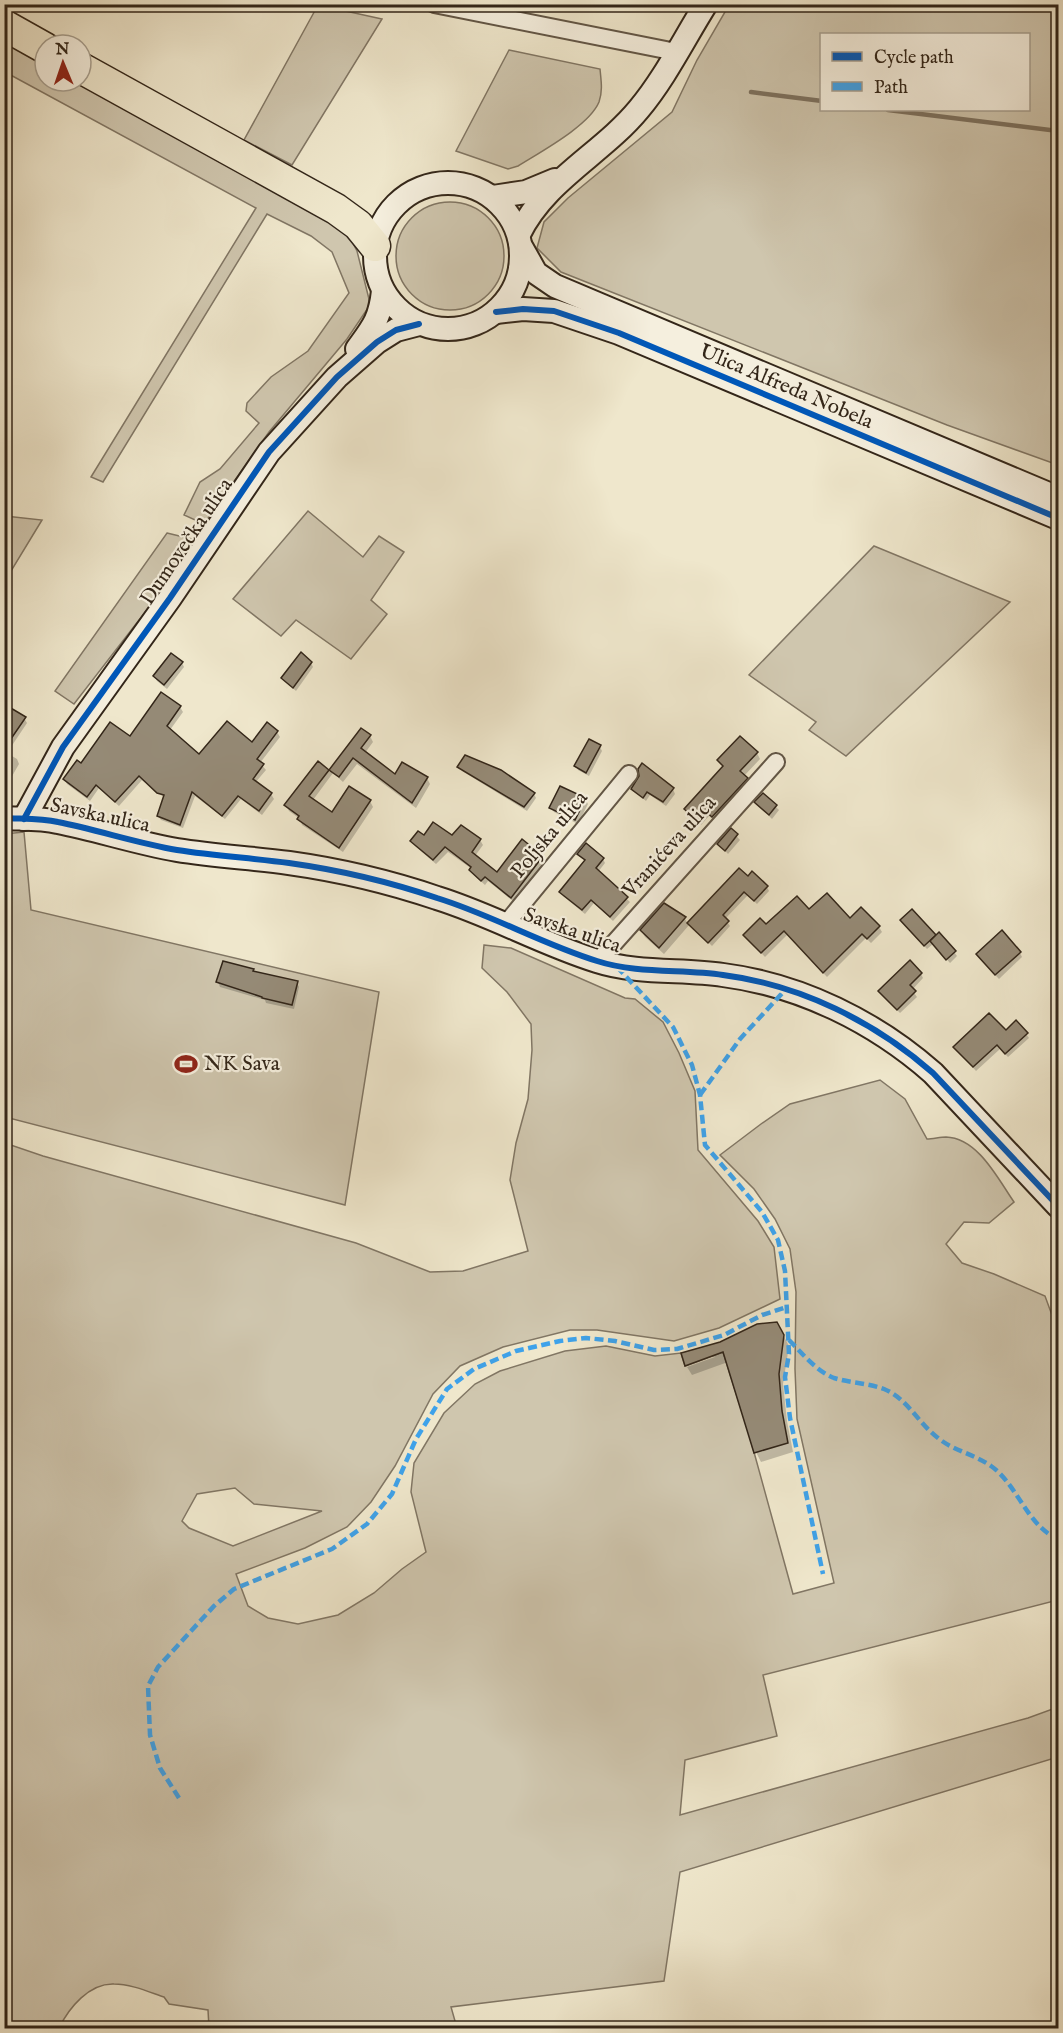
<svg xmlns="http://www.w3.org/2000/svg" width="1063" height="2033" viewBox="0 0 1063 2033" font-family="'IM FELL English',serif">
<rect width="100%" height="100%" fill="#efe7cc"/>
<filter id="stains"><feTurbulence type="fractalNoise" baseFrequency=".00333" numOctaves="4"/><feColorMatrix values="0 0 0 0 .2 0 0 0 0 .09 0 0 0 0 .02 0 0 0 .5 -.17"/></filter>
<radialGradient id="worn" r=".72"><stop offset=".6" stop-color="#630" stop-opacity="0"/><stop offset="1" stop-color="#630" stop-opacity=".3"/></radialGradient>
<!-- green -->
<g fill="#cfc6ae" stroke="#817664" stroke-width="1.5" fill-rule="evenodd">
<path d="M318,5L382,19L292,165L244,140Z"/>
<path d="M729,5H1058V465L947,425L561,272L537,248L544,222L568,198L672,112L697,60ZM822,34H1028V110H822Z"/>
<path d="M4,41L45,63V81H77L326,219L349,236L357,251L369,299L368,308L347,339L269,432L204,524L184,515L200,482L220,469L259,423L246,411L247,403L271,377L308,351L349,293L332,252L311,236L267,214L103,482L91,477L256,208L5,72Z"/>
<path d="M509,50L600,69C601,80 603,91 599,102C589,126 540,152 518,166L508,169L456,151Z"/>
<circle cx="450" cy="256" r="54"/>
<path d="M308,511L363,557L379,536L404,552L371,600L387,614L351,659L296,620L281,636L233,599Z"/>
<path d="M5,516L42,520L5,581L4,516Z"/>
<path d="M167,533L196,540L184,562L74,704L55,691Z"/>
<path d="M874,546L1010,602L846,756L809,730L816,722L749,675Z"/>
<path d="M24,832L31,910L379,992L345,1205L5,1117L4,834Z"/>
<path d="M484,945L511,948L625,998L635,999L663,1022L679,1053L695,1091L698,1150L758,1221L774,1247L780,1299L719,1328L674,1341L597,1330H570L503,1347L460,1366L433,1394L395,1466L371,1502L347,1527L305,1548L236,1574L248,1606L268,1618L298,1624L338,1615L374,1593L402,1569L426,1552L411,1492L414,1463L444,1413L475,1384L500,1371L565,1351L606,1346L655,1356L681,1353L685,1366L723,1352L749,1434L793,1594L834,1583L797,1419L795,1369L796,1292L790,1249L775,1219L754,1189L720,1155L761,1124L790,1104L880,1080L905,1099L927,1139C933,1139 940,1137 946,1137C978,1138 998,1179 1014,1202L989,1223L964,1222L946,1244L962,1263L994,1274L1045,1296L1053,1318L1058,1315V1600L763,1675L777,1736L685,1760L680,1815L1028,1718L1058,1707V1757L680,1872L664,1981L451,2007L457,2028H209L208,2010L169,2004L164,1997C149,1992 131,1984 114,1984C89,1983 69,2008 59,2028H5V1143L43,1156L356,1243L430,1272L463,1271L528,1251L510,1180L516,1143L528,1099L532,1050L531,1024L507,992L482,968ZM235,1488L254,1504L322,1511L233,1546L189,1528L182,1521L197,1494Z"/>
</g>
<!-- shadow -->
<g fill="#0003">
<path d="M182,663L184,667L167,689L157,681L154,676Z"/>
<path d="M311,663L313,667L296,691L286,682L283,678Z"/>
<path d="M161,694L180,707L183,712L170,730L199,757L252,744L277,732L280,737L260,763L266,770L255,783L271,794L274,799L262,815L241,799L225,819L195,796L183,828L161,820L158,816L165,798L142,780L119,806L99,788L90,801L67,784L65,780L81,765L130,738Z"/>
<path d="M4,705L24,718L27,723L7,753L17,759L19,764L7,785L4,784Z"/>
<path d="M362,730L370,736L373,742L365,753L395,776L427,778L430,784L416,808L357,764L343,782L333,773L313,800L333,814L370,801L373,807L343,852L302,825L300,819L289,811L286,805L318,763L330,772Z"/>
<path d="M600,747L602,751L589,776L578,770L576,766Z"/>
<path d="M757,753L760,759L744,776L750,785L716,822L709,816L701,825L689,815L686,809L724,768L719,761Z"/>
<path d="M459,767L534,794L536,798L527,811L462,771Z"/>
<path d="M632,789H673L675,794L666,806L650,795L646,801Z"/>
<path d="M763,795L779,810L772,819L756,803Z"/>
<path d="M585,799L588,804L578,824L554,812L551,808Z"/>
<path d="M731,830L740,840L728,854L719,844Z"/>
<path d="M452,836L480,840L483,845L475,856L497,874L542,857L545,862L514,902L488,881L485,885L474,875L472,869L448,852L436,864L415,846L412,841L424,837Z"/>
<path d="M579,854L603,859L605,863L598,872L630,902L613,921L594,903L585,914L563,896L561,892L586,861Z"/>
<path d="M739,870L748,878L767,887L769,891L757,904L748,895L725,919L730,926L712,946L690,924L664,954L645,937L641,930L664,905L685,919L688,924Z"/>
<path d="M809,911L879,927L882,932L871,943L866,938L827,977L787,935L765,957L745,935Z"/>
<path d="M905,925L934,936L954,952L957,956L950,963L933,944L927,949Z"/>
<path d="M1020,953L1022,957L999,979L980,959Z"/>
<path d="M253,970L254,973L297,983L299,987L294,1009L266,1003L265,1000L220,987L218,982Z"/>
<path d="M921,974L923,978L912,990L917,997L900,1013L882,995Z"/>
<path d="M1005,1032L1026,1034L1029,1038L1008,1057L1000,1049L976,1071L958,1051Z"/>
<path d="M777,1323L789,1346L783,1384L787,1421L793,1452L761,1462L756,1452L728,1362L692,1375L687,1367L715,1357L707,1356L720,1343Z"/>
</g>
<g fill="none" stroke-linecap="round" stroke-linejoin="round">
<!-- stream -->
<g stroke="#7d7260" stroke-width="4.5">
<path d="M751,92L822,101"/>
<path d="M888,110L1058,131"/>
</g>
</g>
<!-- building -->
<g fill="#958a76" stroke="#332619" stroke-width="1.5">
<path d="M301,652L312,662L293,688L281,678Z"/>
<path d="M171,653L183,662L164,685L153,676Z"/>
<path d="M161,692L181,706L167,726L199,754L227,721L252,742L267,722L278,731L257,759L264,764L253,779L272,793L259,811L238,796L222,816L192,792L180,825L157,816L164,795L157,793L139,776L115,802L96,785L87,797L63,779L77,760L81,763L110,722L130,736Z"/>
<path d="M4,704L26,717L4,749Z"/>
<path d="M361,728L371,735L361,748L395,774L402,762L428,777L412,803L353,758L339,777L329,770Z"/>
<path d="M740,736L758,752L740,771L748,778L712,817L705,811L697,820L684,809L723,766L717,760Z"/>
<path d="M589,739L601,745L586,773L574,766Z"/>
<path d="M465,755L501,770L535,793L524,807L457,767Z"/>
<path d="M318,761L329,770L309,796L332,812L349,786L371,800L339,848L297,819L299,816L284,805Z"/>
<path d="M642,763L674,788L663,802L647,792L643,798L631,789L639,776L638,769Z"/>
<path d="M560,786L586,798L575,820L549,808Z"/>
<path d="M763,793L777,805L769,815L754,802Z"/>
<path d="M433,822L452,835L461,825L481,839L472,852L497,872L522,839L543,856L511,898L485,877L481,881L469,870L471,867L445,847L433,860L410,841L418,831L424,835Z"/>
<path d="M731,828L738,834L725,851L717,844Z"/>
<path d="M586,843L604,858L596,868L628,897L610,917L591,900L582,910L559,892L585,860L577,854Z"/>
<path d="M739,868L748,876L752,871L768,886L754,901L744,892L723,915L729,921L708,943L687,923Z"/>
<path d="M827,893L850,918L861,907L880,926L867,939L862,934L823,973L784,931L761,953L743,935L760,918L766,924L797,896L809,909Z"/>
<path d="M664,903L686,917L659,948L640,930Z"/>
<path d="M912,909L936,935L924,946L900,920Z"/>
<path d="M1002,930L1021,952L995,975L976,954Z"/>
<path d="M939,932L956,951L946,960L930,941Z"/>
<path d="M910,960L922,973L910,985L916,991L897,1010L878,991Z"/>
<path d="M223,961L254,969L253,971L298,981L292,1005L262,998V997L216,982Z"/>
<path d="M989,1013L1006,1030L1016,1020L1028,1033L1005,1054L997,1045L973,1067L953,1047Z"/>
<path d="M777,1322L784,1335L779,1374L782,1411L788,1443L754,1453L723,1352L685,1366L681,1353L720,1342L757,1324Z"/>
</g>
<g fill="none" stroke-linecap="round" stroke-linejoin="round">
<!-- street casing -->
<g stroke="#625646" stroke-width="20">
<g id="street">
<path d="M434,4L676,52"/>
<path d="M505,925L629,774"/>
<path d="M598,961L776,762"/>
</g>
</g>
<!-- secondary casing -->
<g stroke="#332619" stroke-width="26">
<g id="secondary">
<circle cx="448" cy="256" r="73"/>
<path d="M493,197L526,192L555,180"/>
<path d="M519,234C545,180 602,154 639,109C665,78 684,39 706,4"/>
<path d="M522,248L536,273L555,286L1058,498"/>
<path d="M496,312L523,309L554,311L619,333L1058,518"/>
<path d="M357,349C373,327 380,319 383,291"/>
<path d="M4,818C22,819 41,818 58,822C98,830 137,843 177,850C215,856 252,858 289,863C339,870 390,882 437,898C492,915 542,944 597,961C637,974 682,969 723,975C801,985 875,1022 933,1073L1058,1206"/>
<path d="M24,819L63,747L170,598L269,452L337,377L377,342L396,330L419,324"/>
</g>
</g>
<!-- highway casing -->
<g stroke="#332619" stroke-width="33">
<g id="highway">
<path d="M4,25L45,48"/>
<path d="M81,68L336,209L358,225L375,246"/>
</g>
</g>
<!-- street -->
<use href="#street" stroke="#f5efde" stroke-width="16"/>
<!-- secondary -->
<use href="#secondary" stroke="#f5efde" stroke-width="22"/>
<!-- highway -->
<use href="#highway" stroke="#efe7cc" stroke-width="30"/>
<!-- quiet -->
<g stroke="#3ea2ea" stroke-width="4.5" stroke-dasharray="9 4.5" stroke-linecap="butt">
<path d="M617,967L673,1027L692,1065L700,1095L705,1145L762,1212L778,1240L785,1271L789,1354L785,1377L790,1418L823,1574"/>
<path d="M700,1095L740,1039L786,989"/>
<path d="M789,1340C802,1353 816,1371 834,1378C850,1383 868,1383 884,1389C908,1399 918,1423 938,1438C954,1451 974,1454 991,1466C1018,1485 1027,1526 1058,1539"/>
<path d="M179,1798L160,1768L150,1735L148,1686L158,1667L214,1606L234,1589L332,1549L367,1524L392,1494L416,1439L447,1389L474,1369L516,1351L560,1341L586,1338L615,1341L654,1350L677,1349L724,1335L762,1315L787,1307"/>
</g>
<!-- cycleway casing -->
<g stroke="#f5efde" stroke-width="10">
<g id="cycleway">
<path d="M496,312L523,309L554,311L619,333L1058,518"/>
<path d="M4,818C22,819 41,818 58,822C98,830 137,843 177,850C215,856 252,858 289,863C339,870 390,882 437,898C492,915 542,944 597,961C637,974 682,969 723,975C801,985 875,1022 933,1073L1058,1206"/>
<path d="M24,819L63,747L170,598L269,452L337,377L377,342L396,330L419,324"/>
</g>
</g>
<!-- cycleway -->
<use href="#cycleway" stroke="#0057b8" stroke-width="6"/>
</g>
<!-- icons -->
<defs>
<g id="stadium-bare" transform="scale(1.8)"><path d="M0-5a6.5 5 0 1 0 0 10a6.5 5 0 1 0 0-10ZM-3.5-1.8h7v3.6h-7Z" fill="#8f2418" stroke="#f5efde" stroke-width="2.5" paint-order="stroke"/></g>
</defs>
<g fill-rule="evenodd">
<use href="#stadium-bare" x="186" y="1064"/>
</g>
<g text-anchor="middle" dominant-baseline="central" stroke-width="4.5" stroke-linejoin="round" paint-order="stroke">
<!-- street labels -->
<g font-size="21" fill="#332619" stroke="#f5efde">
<text transform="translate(786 387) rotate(23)">Ulica Alfreda Nobela</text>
<text transform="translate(187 542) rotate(-56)">Dumovečka ulica</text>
<text transform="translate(100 816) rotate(12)">Savska ulica</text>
<text transform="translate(550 835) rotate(-50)">Poljska ulica</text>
<text transform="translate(670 847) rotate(-48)">Vranićeva ulica</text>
<text transform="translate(572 931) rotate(19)">Savska ulica</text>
</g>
<!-- poi labels -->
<g font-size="21" fill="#332619" stroke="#f5efde" text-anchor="start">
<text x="204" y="1064">NK Sava</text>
</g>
</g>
<!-- margin -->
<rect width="1063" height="2033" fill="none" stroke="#efe7cc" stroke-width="24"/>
<rect x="6" y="6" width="1051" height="2021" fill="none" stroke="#332619" stroke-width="3"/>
<rect x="12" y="12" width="1039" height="2009" fill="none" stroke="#332619" stroke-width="1.5"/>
<!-- legend -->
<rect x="820" y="33" width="210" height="78" fill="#f5efde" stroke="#a79f8f" stroke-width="1.5"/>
<rect x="832" y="52" width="30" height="9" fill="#0057b8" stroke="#a79f8f" stroke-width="1.5"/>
<text x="874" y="63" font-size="18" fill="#332619">Cycle path</text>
<rect x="832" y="82" width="30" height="9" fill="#3ea2ea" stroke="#a79f8f" stroke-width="1.5"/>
<text x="874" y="93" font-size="18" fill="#332619">Path</text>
<!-- north arrow -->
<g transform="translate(63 63) rotate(358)"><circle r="28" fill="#f5efde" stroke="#a79f8f" stroke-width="1.5"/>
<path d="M0-4.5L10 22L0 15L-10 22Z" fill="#8f2418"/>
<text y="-9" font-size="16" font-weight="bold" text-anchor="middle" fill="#332619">N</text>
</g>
<rect width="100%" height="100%" filter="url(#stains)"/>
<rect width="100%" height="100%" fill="url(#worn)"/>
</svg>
